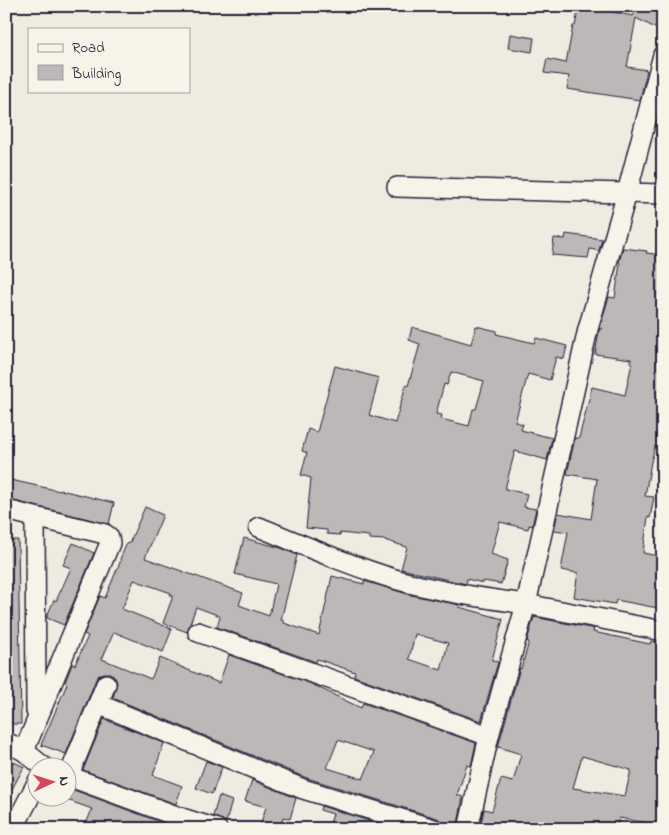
<svg xmlns="http://www.w3.org/2000/svg" width="669" height="835" viewBox="0 0 669 835" font-family="'Indie Flower',sans-serif">
<rect width="100%" height="100%" fill="#eeebe1"/>
<filter id="ink" filterUnits="userSpaceOnUse"><feTurbulence type="fractalNoise" baseFrequency=".02" numOctaves="2"/><feDisplacementMap in="SourceGraphic" scale="10" xChannelSelector="R" yChannelSelector="G"/><feConvolveMatrix kernelMatrix="1 2 1 2 8 2 1 2 1" color-interpolation-filters="sRGB"/></filter>
<g filter="url(#ink)">
<!-- building -->
<g fill="#bbb8b7" stroke="#22223b" fill-rule="evenodd">
<path d="M579,6H593V8L633,16L638,6H657L663,9L655,28L636,18L627,67L647,70L640,100L567,89L569,76L544,73L547,59L566,63L573,26H575Z"/>
<path d="M510,34L534,38L532,52L508,48Z"/>
<path d="M566,234L602,239L599,251L590,249L588,258L552,255L554,238L565,239Z"/>
<path d="M623,248L647,251L646,253L663,255V447L655,446L651,462L645,496L654,497L650,518L648,517L643,553L663,557V609L616,600L615,604L574,597L578,573L561,570L568,532L554,530L558,513L591,519L597,479L567,474L575,438H579L592,387L625,395L632,363L630,362L631,359L595,354L599,332L600,328L602,329L603,316L609,297L615,298L620,263L619,262Z"/>
<path d="M476,326L497,331L496,334L534,343L536,338L567,346L564,359L556,357L550,380L528,374L515,422L523,424L521,430L552,438L547,460L515,451L505,489L527,494L524,507L536,509L532,526L529,525L528,529L500,522L491,554L508,560L501,584L484,581L483,583L467,579L466,584L401,569L407,547L384,540L369,539V536L340,533V535L327,534V530L306,528L311,478L301,475L307,453L302,451L308,429L317,432L335,366L379,378L369,415L395,423L406,385L408,386L420,344L409,340L412,327L471,344ZM451,372L484,381L476,409H473L469,426L441,419L442,415L436,414L444,384L447,385Z"/>
<path d="M6,479L60,491L61,490L114,503L109,524L6,499Z"/>
<path d="M145,507L163,515L145,558L243,593L239,605L269,616L276,584L235,574L244,538L281,548L297,555L281,620L284,621V623L319,635L332,576L364,584V581L411,595L460,605L459,607L503,619L492,660L498,662L481,721L354,676L355,672L317,659L316,662L217,627L220,616L196,607L187,632L163,623L173,596L170,595L171,593L134,580L122,609L172,629L163,652L114,632L102,659L151,679L160,658L219,683L229,655L309,683L361,708L363,703L476,743L471,766L467,765L457,795L463,797L458,824L456,823L454,829H445L443,822L437,818L307,778L113,698L117,683L115,677L110,673H104L99,675L96,679L66,754L41,745L67,684L65,682L72,664L75,665L88,636L84,634L100,596L105,598L121,560L120,559L127,543L129,544ZM415,634L448,643L441,670L409,659ZM338,740L374,752L363,779L327,768Z"/>
<path d="M6,540H18L21,724H6Z"/>
<path d="M73,543L94,553L64,625L47,618V616L54,600L56,601L71,568L63,565Z"/>
<path d="M534,617L590,628L594,629L593,632L650,644L651,641L663,644V815L661,827L647,825V823L619,818L617,829H480L484,809L492,811L501,779L513,782L521,754L498,747L520,668L521,669L529,642L527,641ZM582,756L631,770L625,796L573,788Z"/>
<path d="M104,719L164,743L153,775L182,786L176,804L83,770Z"/>
<path d="M6,758L24,767L6,800Z"/>
<path d="M206,761L222,767L212,794L196,788Z"/>
<path d="M252,780L296,798L290,819L283,817L280,829H259L266,807L245,801Z"/>
<path d="M71,789L163,823L161,829H84L92,809L67,800Z"/>
<path d="M219,796L232,801L226,822L213,816Z"/>
<path d="M321,806L395,829H337L329,826L333,814L320,810Z"/>
</g>
<g fill="none" stroke-linecap="round" stroke-linejoin="round">
<!-- minor casing -->
<g stroke="#22223b" stroke-width="22">
<g id="minor">
<path d="M397,187L663,194"/>
<path d="M6,510L105,534L109,537L110,543L24,751"/>
<path d="M35,518L36,711"/>
<path d="M259,527C305,546 351,566 398,580C440,592 483,598 526,604L588,329L627,193L663,55"/>
<path d="M198,632L489,736"/>
<path d="M106,684L70,773L68,776L182,818L217,829"/>
<path d="M98,704L303,789L434,829"/>
<path d="M6,742L24,751L45,768"/>
<path d="M13,829L38,781"/>
<path d="M468,829L489,736L526,604L663,631"/>
</g>
</g>
<!-- minor -->
<use href="#minor" stroke="#f7f3e8" stroke-width="19"/>
</g>
</g>
<!-- margin -->
<rect width="669" height="835" fill="none" stroke="#f7f3e8" stroke-width="25"/>
<rect x="12" y="12" width="644" height="810" fill="none" stroke="#22223b" stroke-width="2" filter="url(#ink)"/>
<!-- legend -->
<rect x="28" y="28" width="162" height="65" fill="#f7f3e8" stroke="#a29fa3"/>
<rect x="38" y="44" width="25" height="8" fill="#f7f3e8" stroke="#a29fa3"/>
<text x="72" y="52" font-size="15" fill="#22223b">Road</text>
<rect x="38" y="65" width="25" height="15" fill="#bbb8b7" stroke="#a29fa3"/>
<text x="72" y="78" font-size="15" fill="#22223b">Building</text>
<!-- north arrow -->
<g transform="translate(52 782) rotate(86)"><circle r="24" fill="#f7f3e8" stroke="#a29fa3"/>
<path d="M0-4L9 19L0 12L-9 19Z" fill="#d1495b"/>
<text y="-8" font-size="14" font-weight="bold" text-anchor="middle" fill="#22223b">N</text>
</g>
</svg>
